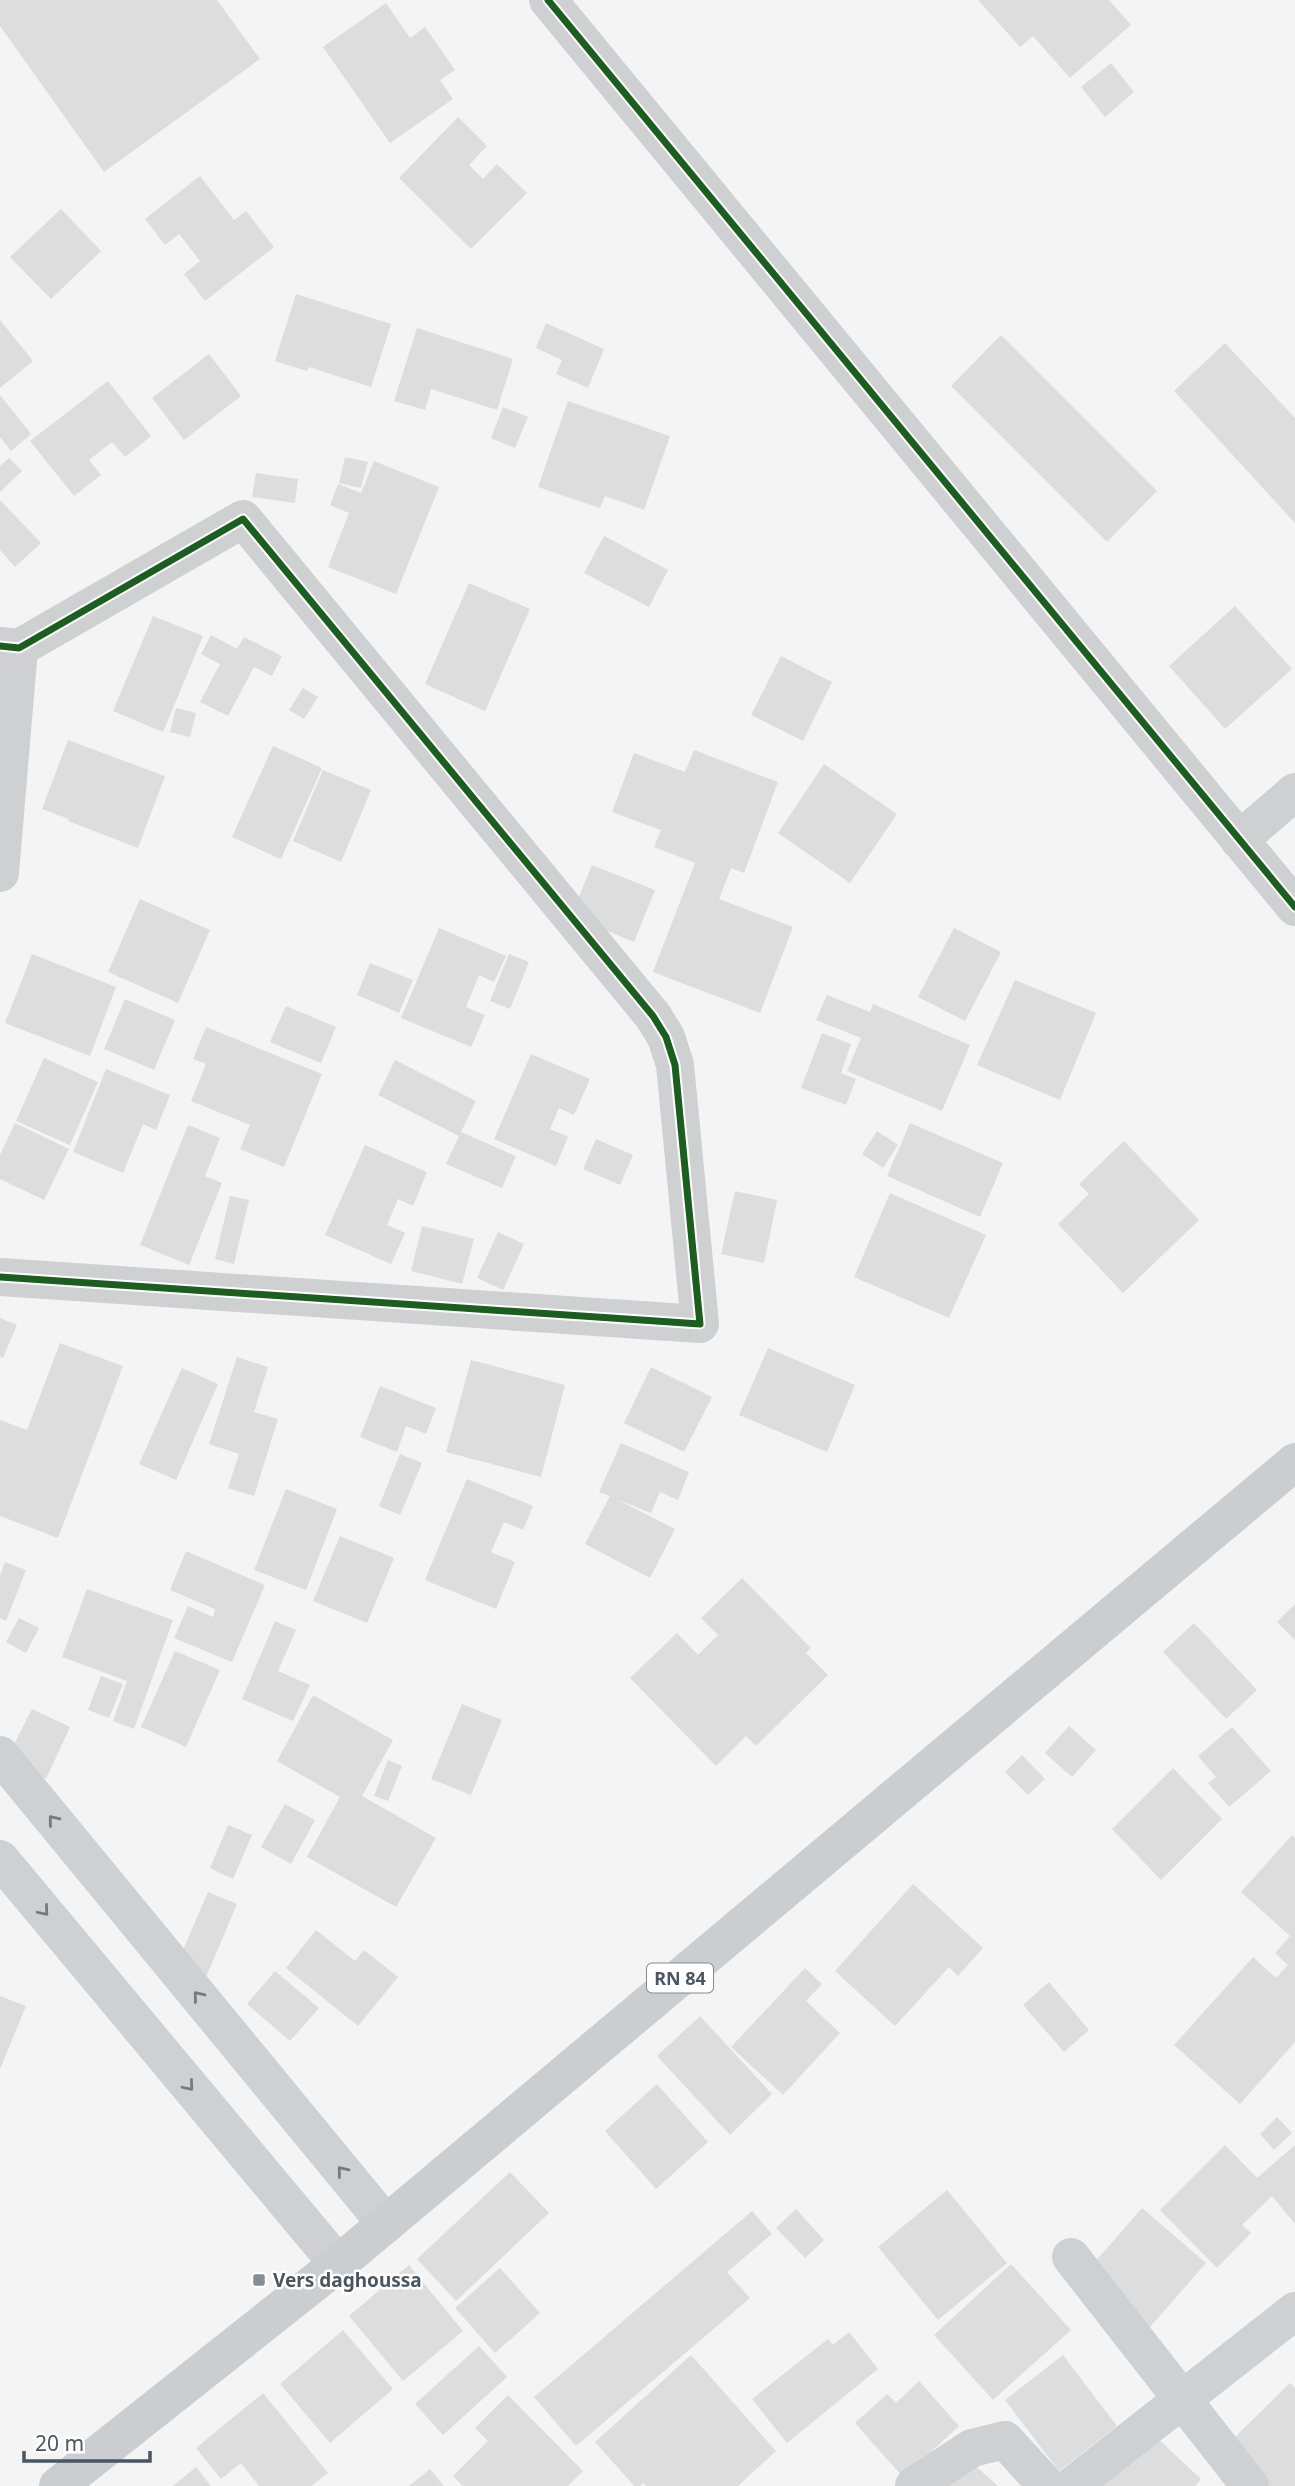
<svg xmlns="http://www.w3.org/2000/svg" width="1295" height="2486" viewBox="0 0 1295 2486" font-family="'Noto Sans',sans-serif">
<rect width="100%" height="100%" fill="#f4f4f4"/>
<!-- building -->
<g fill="#ddddde">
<path d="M0,0H217L260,59L104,172L0,26Z"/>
<path d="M978,0H1109L1131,25L1070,78L1033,36L1020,47Z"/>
<path d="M386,3L410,38L425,27L455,70L440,80L453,99L390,143L323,47Z"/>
<path d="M1111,63L1134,92L1105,117L1081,87Z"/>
<path d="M458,117L487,146L469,165L483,179L497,164L527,193L471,249L399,178Z"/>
<path d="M200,176L234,220L246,211L274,247L205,301L184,274L200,261L179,234L165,245L145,219Z"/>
<path d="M61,209L101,251L51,299L10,257Z"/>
<path d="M296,294L391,324L371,387L309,367L307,371L275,361Z"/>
<path d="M0,320L33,361L0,388Z"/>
<path d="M546,323L604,349L588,388L556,374L562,360L536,348Z"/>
<path d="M417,328L513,359L497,410L431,389L425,410L394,401Z"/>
<path d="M1001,335L1157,491L1107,542L951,386Z"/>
<path d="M1225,343L1295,418V523L1174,391Z"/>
<path d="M209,354L241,396L184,440L152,398Z"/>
<path d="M108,381L151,436L125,457L112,442L89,460L101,475L74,496L30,441Z"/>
<path d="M0,395L31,434L11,451L0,437Z"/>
<path d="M568,401L670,436L644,510L605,496L600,508L538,487Z"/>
<path d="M503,407L528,417L515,448L491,438Z"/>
<path d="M345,457L368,462L361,488L339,483Z"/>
<path d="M9,458L22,471L0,492V466Z"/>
<path d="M374,461L439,487L396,594L328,567L349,513L330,505L338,484L361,493Z"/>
<path d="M256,473L298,479L295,503L252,497Z"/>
<path d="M0,500L41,543L15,567L0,550Z"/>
<path d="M604,536L668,570L649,607L584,573Z"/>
<path d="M469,583L530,609L485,711L425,684Z"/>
<path d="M1235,606L1292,669L1225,729L1169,666Z"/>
<path d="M153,616L203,636L163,732L113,711Z"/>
<path d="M211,635L237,649L244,637L282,656L272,676L254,667L228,716L200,702L220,664L201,654Z"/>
<path d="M781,656L832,682L803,741L751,715Z"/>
<path d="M303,688L318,697L304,719L289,710Z"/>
<path d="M176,708L196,713L190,737L170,732Z"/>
<path d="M68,740L165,776L138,848L68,821L69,819L42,809Z"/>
<path d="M273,746L322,768L281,859L232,837Z"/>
<path d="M694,750L778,782L744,873L731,868L719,899L793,927L760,1013L653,972L695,863L654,847L661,830L612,812L634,753L685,772Z"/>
<path d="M824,764L897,814L850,883L778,833Z"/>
<path d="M323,770L371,790L341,862L293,841Z"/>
<path d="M592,865L655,890L634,942L571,916Z"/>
<path d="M140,899L210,930L178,1003L108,972Z"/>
<path d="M439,928L506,956L494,982L479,975L466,1007L485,1015L471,1047L401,1018Z"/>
<path d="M954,928L1001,952L965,1021L918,997Z"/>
<path d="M32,954L116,987L90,1056L5,1023Z"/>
<path d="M509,954L529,962L510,1009L490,1001Z"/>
<path d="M370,963L413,980L399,1013L357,995Z"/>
<path d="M1015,980L1096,1013L1060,1100L977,1065Z"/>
<path d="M827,995L870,1012L873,1004L970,1045L942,1111L847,1071L861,1038L816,1020Z"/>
<path d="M125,999L175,1020L154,1070L104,1049Z"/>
<path d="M286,1006L336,1027L321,1063L270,1042Z"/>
<path d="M206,1027L322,1074L284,1167L240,1149L250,1125L191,1101L206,1064L193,1059Z"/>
<path d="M822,1033L851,1044L841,1073L856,1079L846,1105L801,1088Z"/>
<path d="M531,1054L590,1079L574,1115L559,1108L550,1129L568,1137L556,1166L494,1139Z"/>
<path d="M44,1058L98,1082L70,1145L16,1121Z"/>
<path d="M395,1060L476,1101L461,1132L516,1156L502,1188L446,1164L459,1136L378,1095Z"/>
<path d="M106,1069L170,1095L156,1130L143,1124L123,1173L73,1152Z"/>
<path d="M15,1123L69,1149L44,1200L0,1179V1155Z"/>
<path d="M910,1123L1003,1163L980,1217L887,1176Z"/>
<path d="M188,1125L220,1138L205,1176L222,1183L189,1265L140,1245Z"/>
<path d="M877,1131L898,1145L883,1168L862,1154Z"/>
<path d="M596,1139L633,1155L620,1185L583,1169Z"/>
<path d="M1124,1141L1199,1220L1123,1293L1058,1224L1089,1194L1079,1184Z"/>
<path d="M365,1145L427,1172L413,1206L398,1199L387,1225L405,1233L391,1264L325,1235Z"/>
<path d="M735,1191L777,1200L764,1263L721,1254Z"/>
<path d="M890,1193L986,1235L949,1318L854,1277Z"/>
<path d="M230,1196L249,1200L234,1264L215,1259Z"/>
<path d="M422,1226L474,1239L462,1284L411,1271Z"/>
<path d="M498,1232L524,1244L503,1290L477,1278Z"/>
<path d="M0,1318L17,1325L3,1358L0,1356Z"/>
<path d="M60,1343L123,1366L58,1538L0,1516V1420L27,1430Z"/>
<path d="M768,1348L855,1385L827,1452L739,1415Z"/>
<path d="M237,1357L268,1367L254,1412L278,1419L254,1496L228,1488L239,1454L209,1444Z"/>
<path d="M471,1360L565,1385L541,1477L446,1452Z"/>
<path d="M651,1367L712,1397L684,1452L624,1423Z"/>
<path d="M182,1368L218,1384L176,1480L139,1464Z"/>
<path d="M380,1386L436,1408L426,1434L406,1426L397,1452L360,1437Z"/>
<path d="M621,1443L689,1472L678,1500L660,1492L651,1513L616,1499L675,1529L650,1578L585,1544L610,1496L599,1492Z"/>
<path d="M400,1454L422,1463L400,1515L379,1506Z"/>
<path d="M467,1479L533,1506L523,1530L504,1522L491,1552L515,1562L496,1609L425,1580Z"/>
<path d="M286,1489L337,1509L306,1590L254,1570Z"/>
<path d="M340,1536L394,1558L367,1623L313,1601Z"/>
<path d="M186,1551L265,1585L232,1662L174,1638L188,1606L213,1617L215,1609L170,1590Z"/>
<path d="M5,1562L26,1570L6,1621L0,1618V1576Z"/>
<path d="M742,1578L811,1648L806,1653L828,1675L756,1746L746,1736L716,1766L630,1678L677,1633L698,1655L718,1635L701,1618Z"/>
<path d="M87,1589L173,1620L134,1729L113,1721L127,1681L62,1657Z"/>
<path d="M1295,1604V1640L1277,1622Z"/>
<path d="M19,1618L39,1628L26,1653L6,1642Z"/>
<path d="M275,1621L296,1630L278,1671L310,1685L293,1721L242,1699Z"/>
<path d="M1194,1623L1257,1690L1226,1719L1163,1652Z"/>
<path d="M175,1651L220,1670L186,1747L141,1727Z"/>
<path d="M101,1676L123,1684L109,1718L88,1710Z"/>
<path d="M313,1695L393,1740L362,1796L436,1838L396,1907L307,1857L340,1797L277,1761Z"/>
<path d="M462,1704L502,1720L471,1795L431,1779Z"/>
<path d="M32,1709L70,1727L46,1779L6,1760Z"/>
<path d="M1069,1726L1096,1750L1072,1777L1045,1753Z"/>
<path d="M1232,1727L1271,1771L1229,1807L1208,1783L1216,1777L1198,1756Z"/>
<path d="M1022,1755L1045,1779L1028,1795L1005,1772Z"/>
<path d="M388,1760L402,1766L388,1801L374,1796Z"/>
<path d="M1173,1768L1222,1819L1161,1880L1112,1829Z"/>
<path d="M285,1804L315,1820L291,1864L261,1847Z"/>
<path d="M228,1825L252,1835L233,1879L210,1868Z"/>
<path d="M1292,1835L1295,1838V2042L1240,2104L1174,2045L1253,1957L1276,1978L1288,1965L1275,1953L1290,1936L1241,1892Z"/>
<path d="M913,1884L983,1948L958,1976L949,1967L895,2026L835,1971Z"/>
<path d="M208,1892L237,1904L206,1977L177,1964Z"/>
<path d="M316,1930L355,1961L364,1950L398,1977L358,2026L286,1968Z"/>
<path d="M805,1968L822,1984L806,2001L840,2033L783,2095L731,2047Z"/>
<path d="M275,1971L319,2008L290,2041L247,2004Z"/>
<path d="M1049,1982L1089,2030L1064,2052L1023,2005Z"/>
<path d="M0,1996L26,2006L0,2069Z"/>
<path d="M700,2016L772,2094L730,2135L657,2056Z"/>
<path d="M657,2084L708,2142L656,2189L605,2131Z"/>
<path d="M1277,2117L1292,2133L1274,2150L1260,2134Z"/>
<path d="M1225,2145L1257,2178L1295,2145V2224L1272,2196L1242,2225L1251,2233L1217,2268L1160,2210Z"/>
<path d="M510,2172L549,2213L456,2301L417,2259Z"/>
<path d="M947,2190L1007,2263L938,2320L878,2247Z"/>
<path d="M1142,2208L1206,2263L1144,2334L1081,2278Z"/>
<path d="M796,2209L824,2240L805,2258L776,2228Z"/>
<path d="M752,2211L772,2234L727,2272L750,2298L576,2446L534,2397Z"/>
<path d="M1011,2264L1071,2330L993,2400L934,2335Z"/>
<path d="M409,2265L463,2331L403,2381L349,2316Z"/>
<path d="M500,2268L540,2313L495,2353L455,2308Z"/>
<path d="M343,2330L393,2389L330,2443L280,2384Z"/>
<path d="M849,2332L878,2369L787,2443L752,2399L828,2339L833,2345Z"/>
<path d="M479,2346L507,2377L443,2435L415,2404Z"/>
<path d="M691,2355L776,2451L738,2486H646L643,2483L640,2486H634L595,2442Z"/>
<path d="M1063,2355L1117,2426L1059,2471L1005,2400Z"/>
<path d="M919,2381L959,2426L903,2477L855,2423L887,2394L896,2403Z"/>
<path d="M1290,2383L1295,2388V2486H1266L1227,2445Z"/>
<path d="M263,2393L328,2473L311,2486H259L241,2463L221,2479L196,2448Z"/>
<path d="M508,2395L583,2471L568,2486H463L453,2476L488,2441L475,2428Z"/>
<path d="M1141,2423L1201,2479L1195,2486H1081Z"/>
<path d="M963,2455L998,2486H935Z"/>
<path d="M196,2467L211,2486H173Z"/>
<path d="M430,2469L444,2486H409Z"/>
</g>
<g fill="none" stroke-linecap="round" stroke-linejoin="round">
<!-- minor -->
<g stroke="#ced0d2" stroke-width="38">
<path d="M548,0L1295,907"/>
<path d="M0,646L19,648L243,519L653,1016L666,1037L675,1065L700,1324L0,1277"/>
<path d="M1239,840L1295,792"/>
<path d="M0,873L19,648"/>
<path d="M0,1755L386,2224"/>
<path d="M0,1859L338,2264"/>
<path d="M1071,2257L1250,2486"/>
<path d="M914,2486L972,2448L1005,2440L1047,2486"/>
<path d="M1072,2486L1295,2311"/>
</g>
<!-- major -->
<path stroke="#caced1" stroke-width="38" d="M58,2486L338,2264L1295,1462"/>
<!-- cycleway casing -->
<g stroke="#fff" stroke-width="11">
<g id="cycleway">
<path d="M548,0L1295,907"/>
<path d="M0,646L19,648L243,519L653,1016L666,1037L675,1065L700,1324L0,1277"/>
</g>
</g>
<!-- cycleway -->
<use href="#cycleway" stroke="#1b5e20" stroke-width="7"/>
</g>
<!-- one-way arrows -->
<defs><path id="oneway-chevron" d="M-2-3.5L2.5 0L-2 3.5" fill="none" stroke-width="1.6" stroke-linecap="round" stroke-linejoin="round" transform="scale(1.75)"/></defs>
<g stroke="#727b83">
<use href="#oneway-chevron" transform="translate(53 1820) rotate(-129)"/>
<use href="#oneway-chevron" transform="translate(44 1911) rotate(50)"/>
<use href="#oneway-chevron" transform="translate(198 1996) rotate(-129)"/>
<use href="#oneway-chevron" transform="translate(189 2086) rotate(50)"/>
<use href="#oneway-chevron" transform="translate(342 2171) rotate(-129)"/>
</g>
<!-- markers -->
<rect fill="#868d94" stroke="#fff" stroke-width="2.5" x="252" y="2273" width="14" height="14" rx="3.5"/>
<g text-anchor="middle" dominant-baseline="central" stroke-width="5" stroke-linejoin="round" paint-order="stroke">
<!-- shield labels -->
<rect fill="#fff" stroke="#808990" stroke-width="2" x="647" y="1963.5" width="66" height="29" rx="5"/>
<g font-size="18" font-weight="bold" fill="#4a5661">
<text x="680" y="1978">RN 84</text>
</g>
<!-- poi labels -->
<g font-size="19" font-weight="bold" fill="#4a5661" stroke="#fff" text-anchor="start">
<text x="273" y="2280">Vers daghoussa</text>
</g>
</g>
<!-- scale -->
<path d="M24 2451v10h126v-10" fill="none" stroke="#4a5661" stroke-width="3.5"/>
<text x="35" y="2451" font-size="21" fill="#4a5661" stroke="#ffffff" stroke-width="5" paint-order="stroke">20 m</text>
</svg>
